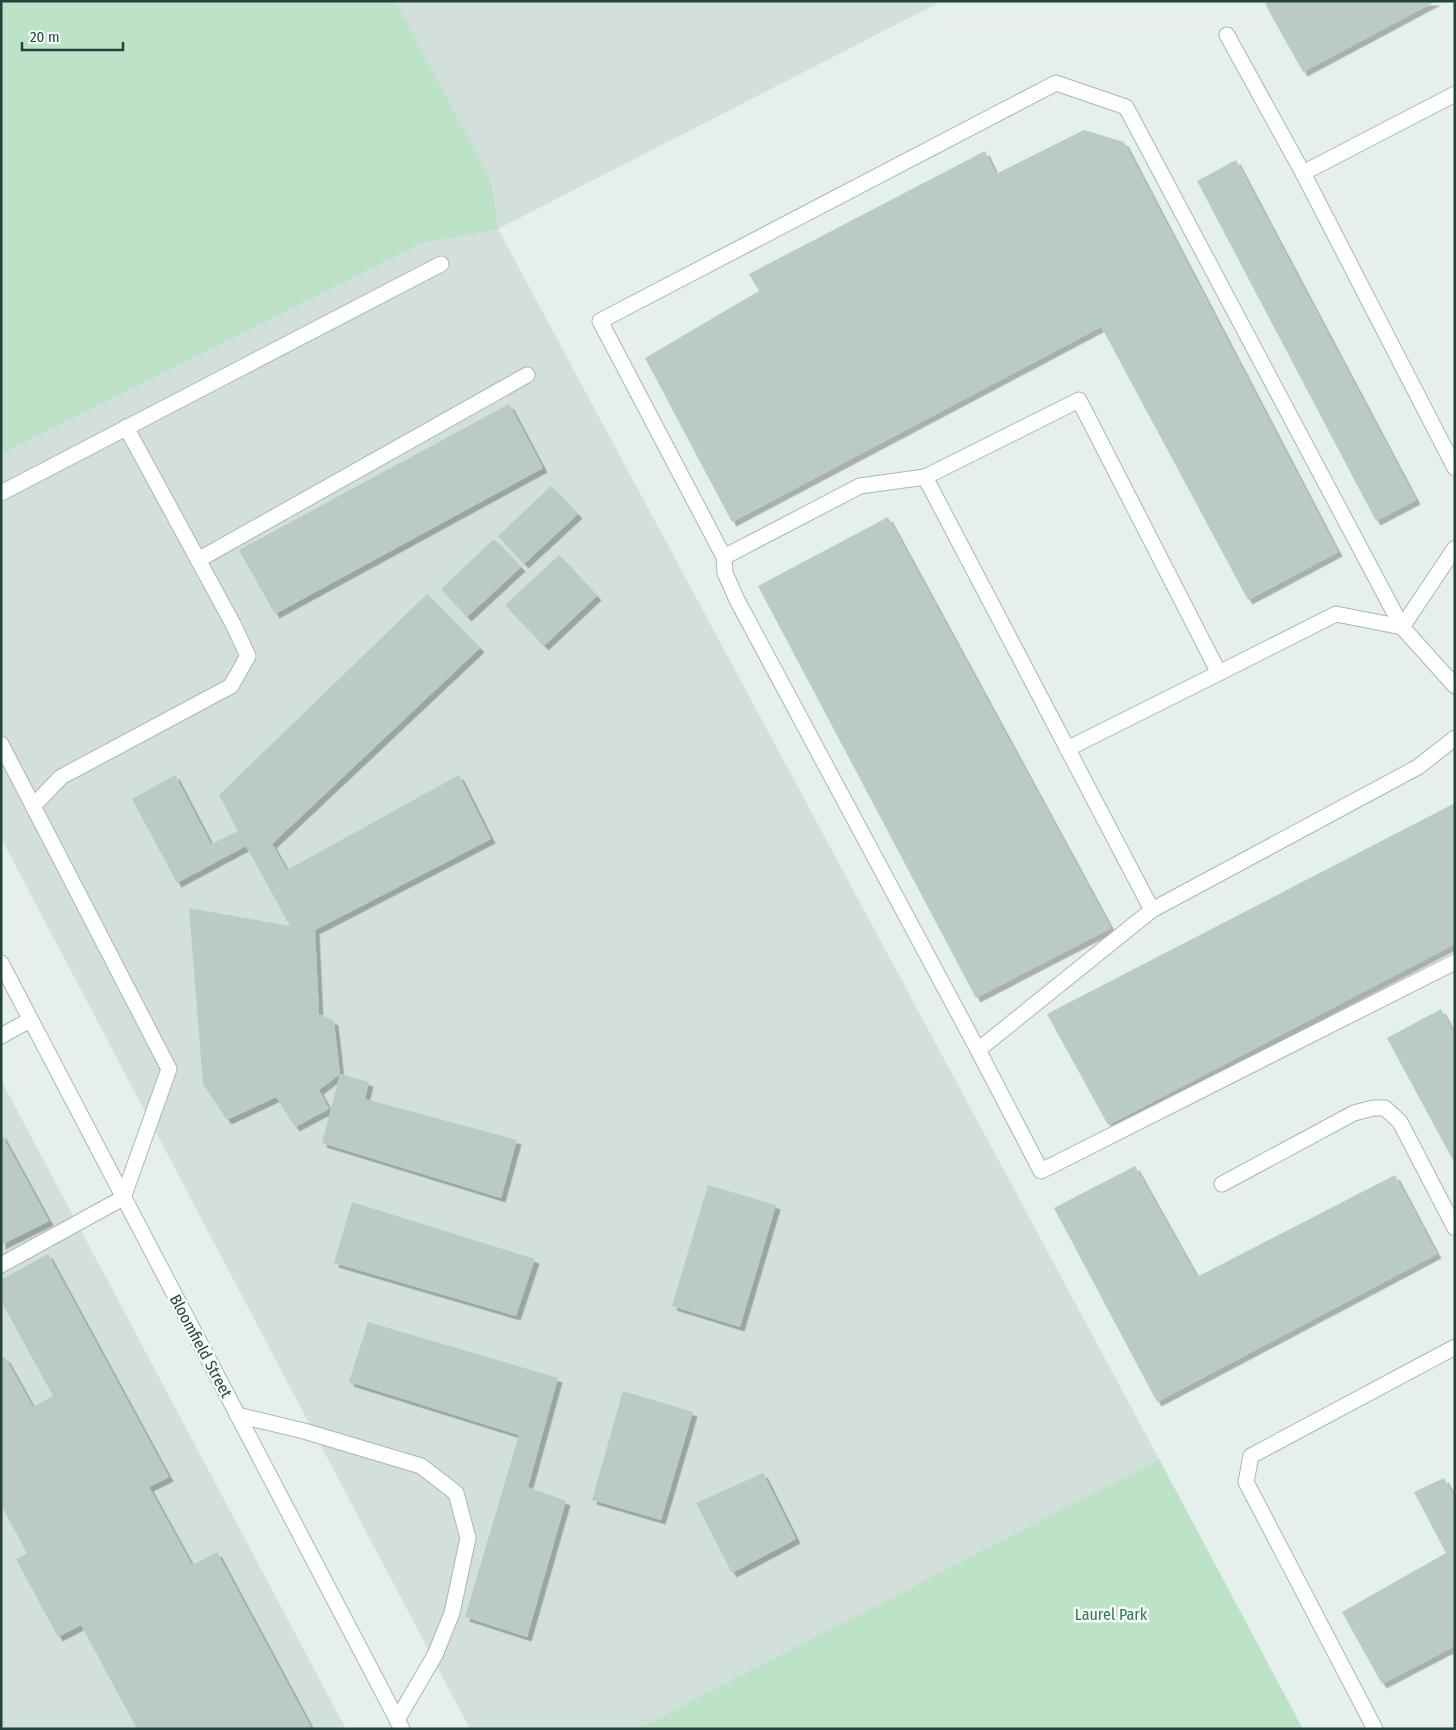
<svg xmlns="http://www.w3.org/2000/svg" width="1456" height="1730" viewBox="0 0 1456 1730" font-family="'Fira Sans Condensed',sans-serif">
<defs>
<filter id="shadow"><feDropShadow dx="4.5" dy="4.5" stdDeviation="0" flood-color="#0004"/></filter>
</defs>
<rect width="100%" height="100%" fill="#e5efeb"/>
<!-- built -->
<g fill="#d3dfda">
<path d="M1,1H942L498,229L1159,1459L637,1729H470L1,838Z"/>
<path d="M1,1080L346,1729H1Z"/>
</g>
<!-- green -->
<g fill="#bce2c8">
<path d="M1,1H395L491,180L498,229L422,243L1,454Z"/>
<path d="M1159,1459L1303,1729H637Z"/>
</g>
<!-- building -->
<g fill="#bacbc4" filter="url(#shadow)">
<path d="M1270,1H1436L1303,72L1265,4Z"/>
<path d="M1084,130L1124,142L1338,552L1248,600L1102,328L1163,294L732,522L645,358L759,291L749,274L985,151L996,174Z"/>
<path d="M1236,160L1416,500L1376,521L1197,181Z"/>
<path d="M509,404L543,468L275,614L239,550Z"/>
<path d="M551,486L578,514L524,564L498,536Z"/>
<path d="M888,517L1111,928L976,998L758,586Z"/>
<path d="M494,539L521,567L467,617L441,589Z"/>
<path d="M559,555L597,596L544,646L505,605Z"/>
<path d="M427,594L480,648L272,844L287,870L459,775L491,839L315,930L319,1014L334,1021L340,1074L319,1090L329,1109L295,1127L276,1097L227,1120L203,1084L189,908L290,926L246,846L177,883L132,799L175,775L211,844L238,831L219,795Z"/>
<path d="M1455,803V944L1108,1125L1047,1014Z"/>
<path d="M1441,1009L1455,1035V1164L1387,1038Z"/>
<path d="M340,1074L369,1082L365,1099L517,1140L501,1198L322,1143Z"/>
<path d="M1,1133L49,1221L1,1245Z"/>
<path d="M1135,1166L1197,1277L1395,1175L1437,1254L1157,1402L1054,1208Z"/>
<path d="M708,1185L776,1205L740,1327L672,1306Z"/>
<path d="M352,1202L535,1259L516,1316L334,1263Z"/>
<path d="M48,1254L169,1477L149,1487L192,1565L217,1552L312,1729H137L81,1625L58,1637L16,1559L27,1553L1,1505V1359L5,1357L33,1407L53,1396L1,1301V1280Z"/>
<path d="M368,1322L558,1378L528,1487L566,1501L527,1637L465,1617L519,1435L349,1382Z"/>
<path d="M623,1391L693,1412L661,1520L592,1500Z"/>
<path d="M763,1473L796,1539L732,1573L696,1503Z"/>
<path d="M1444,1478L1455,1498V1646L1382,1684L1342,1612L1446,1553L1414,1492Z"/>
</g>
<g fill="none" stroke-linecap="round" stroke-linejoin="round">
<!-- minor casing -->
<g stroke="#a7b8b3" stroke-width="17">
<g id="minor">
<path d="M1227,35L1303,173L1455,468"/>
<path d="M1303,173L1455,94"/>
<path d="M925,477L860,486L724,557L600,321L1056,83L1126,107L1402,627L1455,686"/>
<path d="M1,493L441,264"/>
<path d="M724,557L725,573L737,600L978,1050"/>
<path d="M198,560L527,375"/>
<path d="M1402,627L1336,614L1219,673L1079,400L925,477L1152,910L1418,767L1455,738"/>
<path d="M1402,627L1455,548"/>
<path d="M1,744L169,1069L123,1198L1,1265"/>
<path d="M1067,749L1219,673"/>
<path d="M33,806L61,777L231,686L248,656L233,624L126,427"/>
<path d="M1152,910L978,1050L1041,1171L1455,962"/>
<path d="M1,963L402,1729"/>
<path d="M1,1036L30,1020"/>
<path d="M1222,1184L1354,1113L1373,1108H1385L1400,1122L1455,1228"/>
<path d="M237,1415L304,1431L421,1466L456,1493L468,1538L452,1613L435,1655L397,1720"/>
<path d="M1375,1729L1246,1482L1251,1456L1455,1347"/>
</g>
</g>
<!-- minor -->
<use href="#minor" stroke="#fff" stroke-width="15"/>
</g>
<g text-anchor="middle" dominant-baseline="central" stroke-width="5" stroke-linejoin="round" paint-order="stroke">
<!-- street labels -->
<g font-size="16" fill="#22433c" stroke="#f6fbf9">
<text transform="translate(201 1346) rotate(62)">Bloomfield Street</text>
</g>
<!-- park labels -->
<g font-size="16" fill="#287e4d" stroke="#f6fbf9">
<text x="1111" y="1614">Laurel Park</text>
</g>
</g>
<!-- border -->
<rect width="1456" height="1730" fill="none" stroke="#22433c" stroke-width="5"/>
<!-- scale -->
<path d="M22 42v8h101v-8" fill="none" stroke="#22433c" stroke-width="2.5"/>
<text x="30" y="42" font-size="15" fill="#22433c" stroke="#f6fbf9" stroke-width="4" paint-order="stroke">20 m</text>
</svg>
